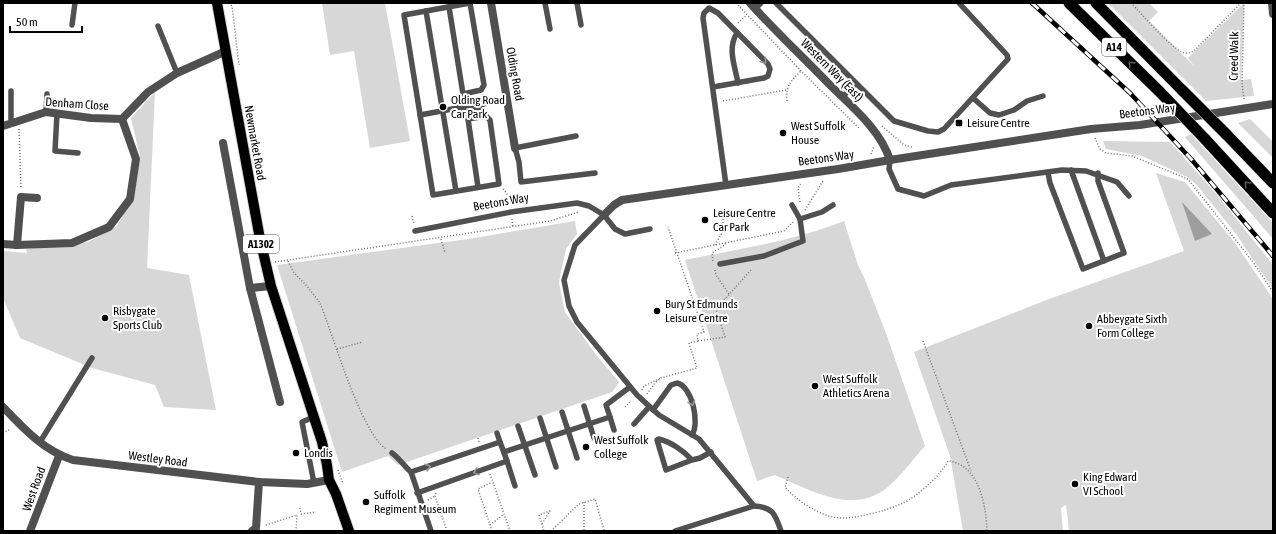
<svg xmlns="http://www.w3.org/2000/svg" width="1276" height="534" viewBox="0 0 1276 534" font-family="'Asap Condensed',sans-serif">
<rect width="100%" height="100%" fill="#fff"/>
<!-- green -->
<g fill="#d7d7d7">
<path d="M322,3H385L410,141L370,148L354,51L330,55Z"/>
<path d="M1108,3H1149L1158,12L1149,21L1195,67L1188,58L1244,3L1241,80L1251,79L1254,96L1206,101Z"/>
<path d="M155,92L147,268L189,275L216,410L164,407L155,385L92,368L20,338L3,298V251L27,253L26,249L88,242L117,226L135,193L140,156L131,118Z"/>
<path d="M1250,119L1273,142V158L1238,123Z"/>
<path d="M1191,134L1273,223V239L1185,137Z"/>
<path d="M1103,141L1170,142L1219,197L1273,265V289L1236,234L1197,185L1187,177L1142,156L1106,149Z"/>
<path d="M1156,173L1185,182L1235,243L1273,299V531H1069L1066,505L1061,508L1063,531H963L950,456L914,352L1049,299L1184,251Z"/>
<path d="M575,221L577,234L566,249L559,282L565,312L597,356L619,382L612,392L401,464L398,465L388,456L342,472L277,265L468,239Z"/>
<path d="M844,221L858,265L864,277L887,336L925,446C913,459 902,475 888,487C853,516 810,490 775,475L757,481L685,260C738,249 794,241 844,221Z"/>
</g>
<!-- water -->
<path fill="#9e9e9e" d="M1182,202L1212,234L1195,241Z"/>
<g fill="none" stroke-linecap="round" stroke-linejoin="round">
<!-- primary casing -->
<g stroke="#dbdbdb" stroke-width="12">
<path id="primary" d="M217,3L260,239L271,286L322,442L327,465L329,480L336,494L349,531"/>
</g>
<!-- trunk casing -->
<g stroke="#dbdbdb" stroke-width="12">
<g id="trunk">
<path d="M1069,3L1159,91"/>
<path d="M1096,3L1182,90"/>
<path d="M1226,134L1273,183"/>
<path d="M1205,139L1273,213"/>
</g>
</g>
<!-- path -->
<g stroke="#727272" stroke-width="1.5" stroke-dasharray="1 2" stroke-linecap="butt">
<path d="M229,3L232,6L239,65"/>
<path d="M736,3L801,71L860,129"/>
<path d="M1131,3C1142,14 1169,46 1182,52C1186,54 1190,53 1194,51L1241,3"/>
<path d="M738,23L747,15"/>
<path d="M1244,99L1242,85L1244,3"/>
<path d="M723,101L786,90"/>
<path d="M787,101C785,87 791,80 801,71"/>
<path d="M882,126L904,145L912,147"/>
<path d="M19,129L21,189"/>
<path d="M1095,138L1100,149L1106,153L1132,156L1188,179L1253,262L1273,292"/>
<path d="M871,154L874,147"/>
<path d="M503,189L507,194L510,205"/>
<path d="M800,202L798,188L801,183"/>
<path d="M805,210L823,181"/>
<path d="M412,216L414,224"/>
<path d="M512,219L513,227"/>
<path d="M441,239L445,253"/>
<path d="M715,245L723,231V218"/>
<path d="M675,253L784,231L793,222"/>
<path d="M288,261L294,273L307,286L320,303C334,337 360,431 386,449"/>
<path d="M713,261L712,253L725,245L726,242"/>
<path d="M275,262L550,221L579,212"/>
<path d="M715,270L716,275L729,294"/>
<path d="M698,341L725,337L716,309L752,269"/>
<path d="M923,341L971,471"/>
<path d="M337,349L363,342"/>
<path d="M642,390L644,386L661,378"/>
<path d="M647,394L656,382L661,378L697,368L689,343L698,341L697,334L704,332L668,227"/>
<path d="M625,407L631,401"/>
<path d="M3,433L11,429"/>
<path d="M478,438L479,442"/>
<path d="M338,470L343,484"/>
<path d="M490,474L510,531"/>
<path d="M788,477L785,487C797,501 821,517 840,518C856,519 889,510 903,503C918,496 941,475 948,461C979,464 986,505 987,531"/>
<path d="M436,493L435,496L447,531"/>
<path d="M428,500L435,496"/>
<path d="M584,502V531"/>
<path d="M300,508L301,514L316,512"/>
<path d="M542,524L550,511L539,515L544,531"/>
<path d="M266,525L297,515L296,531"/>
<path d="M490,525L504,514"/>
<path d="M492,531L478,489L492,482"/>
<path d="M551,531L579,504L595,499L604,530L602,531"/>
</g>
<!-- service -->
<g stroke="#505050" stroke-width="5.5">
<path d="M545,3L550,29"/>
<path d="M577,3L581,25"/>
<path d="M776,3L894,121L928,131L938,132L944,129L1008,59L1007,55L959,3"/>
<path d="M449,7L463,94C460,103 463,111 468,119L478,187"/>
<path d="M755,9L761,3"/>
<path d="M426,11L456,191"/>
<path d="M72,25L75,3"/>
<path d="M158,26L177,73"/>
<path d="M737,33C727,48 735,66 738,83"/>
<path d="M713,87L764,78L768,76L770,69L768,64L718,13L709,8L704,13L703,18L726,185"/>
<path d="M11,91V122"/>
<path d="M463,94L481,90L484,85L470,3"/>
<path d="M842,97L856,84"/>
<path d="M973,98L990,113L999,115L1014,110L1027,101L1043,96"/>
<path d="M463,107L470,102L478,101L483,104"/>
<path d="M46,112L47,94"/>
<path d="M57,114L55,151L78,153"/>
<path d="M420,115L463,107L472,109L480,107L483,104L507,99"/>
<path d="M468,119L486,116L490,120L499,184L433,195L404,15L470,3"/>
<path d="M576,136L515,148L519,162L521,182L595,173"/>
<path d="M890,160L889,169L898,189L924,196L951,185L1062,170L1086,171L1117,182L1129,196"/>
<path d="M1071,170L1104,261"/>
<path d="M1048,173L1050,183L1083,269L1124,253L1098,181V173"/>
<path d="M604,215L575,245L564,280L569,306L577,322L637,395L659,415L699,439L754,506L675,531"/>
<path d="M800,219L822,212L833,205"/>
<path d="M415,231L511,212L577,203L589,206L604,215L615,229L625,234L650,229"/>
<path d="M720,264L764,256L803,241L800,219L792,205"/>
<path d="M584,406L594,438"/>
<path d="M653,410L671,385L677,383C692,386 700,423 692,435"/>
<path d="M562,412L577,458"/>
<path d="M610,417L614,430"/>
<path d="M540,418L556,467"/>
<path d="M634,424L649,407"/>
<path d="M518,426L535,475"/>
<path d="M497,433L500,442"/>
<path d="M40,442L92,358"/>
<path d="M504,452L610,417L606,405L630,387"/>
<path d="M392,453C400,459 404,466 411,472"/>
<path d="M692,460L666,470L657,440L659,439C671,442 684,451 692,460L700,458L711,452"/>
<path d="M507,461L515,486"/>
<path d="M314,483L302,422L314,417"/>
<path d="M417,493L507,461L500,442L411,472L431,531"/>
<path d="M754,506C773,507 775,514 781,531"/>
</g>
<!-- minor -->
<g stroke="#505050" stroke-width="8">
<path d="M491,3L515,148"/>
<path d="M1272,3L1273,14"/>
<path d="M3,126L46,112L91,118L122,119L148,92L177,73L226,51"/>
<path d="M223,143L250,288L280,402"/>
<path d="M604,215L614,205L622,200L838,169L890,160"/>
<path d="M3,244L17,245L72,243L109,227L130,199L136,159L122,119"/>
<path d="M17,245L21,197L37,198"/>
<path d="M250,288L271,286"/>
<path d="M252,531L256,528L259,482"/>
</g>
<!-- tertiary -->
<g stroke="#505050" stroke-width="8">
<path d="M750,3C775,31 803,57 829,84C851,106 880,129 890,160L1091,129L1140,125L1273,104"/>
<path d="M3,407C23,428 44,451 73,460L259,482L307,484L329,480"/>
<path d="M30,531L59,456"/>
</g>
<!-- primary -->
<use href="#primary" stroke="#000" stroke-width="10"/>
<!-- trunk -->
<use href="#trunk" stroke="#000" stroke-width="11"/>
<!-- rail casing -->
<g stroke="#000" stroke-width="4.5">
<path id="rail" d="M1032,3L1130,93L1192,160L1273,256"/>
</g>
<!-- rail -->
<use href="#rail" stroke="#fff" stroke-width="3" stroke-dasharray="9" stroke-linecap="butt"/>
<!-- trunk-bridge casing -->
<g stroke="#dbdbdb" stroke-width="12" stroke-linecap="butt">
<g id="trunk-bridge">
<path d="M1182,90L1226,134"/>
<path d="M1159,91L1205,139"/>
</g>
</g>
<!-- trunk-bridge -->
<use href="#trunk-bridge" stroke="#000" stroke-width="11"/>
</g>
<!-- one-way arrows -->
<defs><path id="oneway-chevron" d="M-2-3.5L2.5 0L-2 3.5" fill="none" stroke-width="1.6" stroke-linecap="round" stroke-linejoin="round"/></defs>
<g stroke="#969696">
<use href="#oneway-chevron" transform="translate(764 61) rotate(50)"/>
<use href="#oneway-chevron" transform="translate(692 403) rotate(71)"/>
<use href="#oneway-chevron" transform="translate(428 467) rotate(-18)"/>
<use href="#oneway-chevron" transform="translate(476 472) rotate(161)"/>
</g>
<g stroke="#595959">
<use href="#oneway-chevron" transform="translate(1131 64) rotate(-136)"/>
<use href="#oneway-chevron" transform="translate(1247 184) rotate(-133)"/>
</g>
<!-- markers -->
<g fill="#000" stroke="#fff" stroke-width="1.5">
<circle cx="443" cy="107" r="4"/>
<rect x="955" y="119" width="8" height="8" rx="2"/>
<circle cx="783" cy="133" r="4"/>
<circle cx="705" cy="220" r="4"/>
<circle cx="657" cy="311" r="4"/>
<circle cx="105" cy="318" r="4"/>
<circle cx="1089" cy="326" r="4"/>
<circle cx="815" cy="386" r="4"/>
<circle cx="586" cy="447" r="4"/>
<circle cx="296" cy="453" r="4"/>
<circle cx="1075" cy="484" r="4"/>
<circle cx="366" cy="502" r="4"/>
</g>
<g text-anchor="middle" dominant-baseline="central" stroke-width="4" stroke-linejoin="round" paint-order="stroke">
<!-- shield labels -->
<g fill="#fff" stroke="#4c4c4c" stroke-width="1">
<rect x="1102" y="38" width="24" height="18" rx="3"/>
<rect x="243" y="235" width="36" height="18" rx="3"/>
</g>
<g font-size="11" font-weight="bold" fill="#000">
<text x="1114" y="47">A14</text>
<text x="261" y="244">A1302</text>
</g>
<!-- street labels -->
<g font-size="12" fill="#000" stroke="#fff">
<text transform="translate(1234 56) rotate(-89)">Creed Walk</text>
<text transform="translate(832 70) rotate(45)">Western Way (East)</text>
<text transform="translate(515 74) rotate(80)">Olding Road</text>
<text transform="translate(77 104) rotate(4)">Denham Close</text>
<text transform="translate(1147 111) rotate(-7)">Beetons Way</text>
<text transform="translate(255 143) rotate(80)">Newmarket Road</text>
<text transform="translate(826 158) rotate(-8)">Beetons Way</text>
<text transform="translate(501 202) rotate(-10)">Beetons Way</text>
<text transform="translate(158 459) rotate(7)">Westley Road</text>
<text transform="translate(34 489) rotate(-70)">West Road</text>
</g>
<!-- poi labels -->
<g font-size="12" fill="#000" stroke="#fff" text-anchor="start">
<text x="451" y="100">Olding Road<tspan x="451" dy="14">Car Park</tspan></text>
<text x="967" y="123">Leisure Centre</text>
<text x="791" y="126">West Suffolk<tspan x="791" dy="14">House</tspan></text>
<text x="713" y="213">Leisure Centre<tspan x="713" dy="14">Car Park</tspan></text>
<text x="665" y="304">Bury St Edmunds<tspan x="665" dy="14">Leisure Centre</tspan></text>
<text x="113" y="311">Risbygate<tspan x="113" dy="14">Sports Club</tspan></text>
<text x="1097" y="319">Abbeygate Sixth<tspan x="1097" dy="14">Form College</tspan></text>
<text x="823" y="379">West Suffolk<tspan x="823" dy="14">Athletics Arena</tspan></text>
<text x="594" y="440">West Suffolk<tspan x="594" dy="14">College</tspan></text>
<text x="304" y="453">Londis</text>
<text x="1083" y="477">King Edward<tspan x="1083" dy="14">VI School</tspan></text>
<text x="374" y="495">Suffolk<tspan x="374" dy="14">Regiment Museum</tspan></text>
</g>
</g>
<!-- border -->
<rect width="1276" height="534" fill="none" stroke="#000000" stroke-width="8"/>
<!-- scale -->
<path d="M10 26v6h72v-6" fill="none" stroke="#000000" stroke-width="2"/>
<text x="16" y="26" font-size="12" fill="#000000" stroke="#ffffff" stroke-width="3" paint-order="stroke">50 m</text>
</svg>
